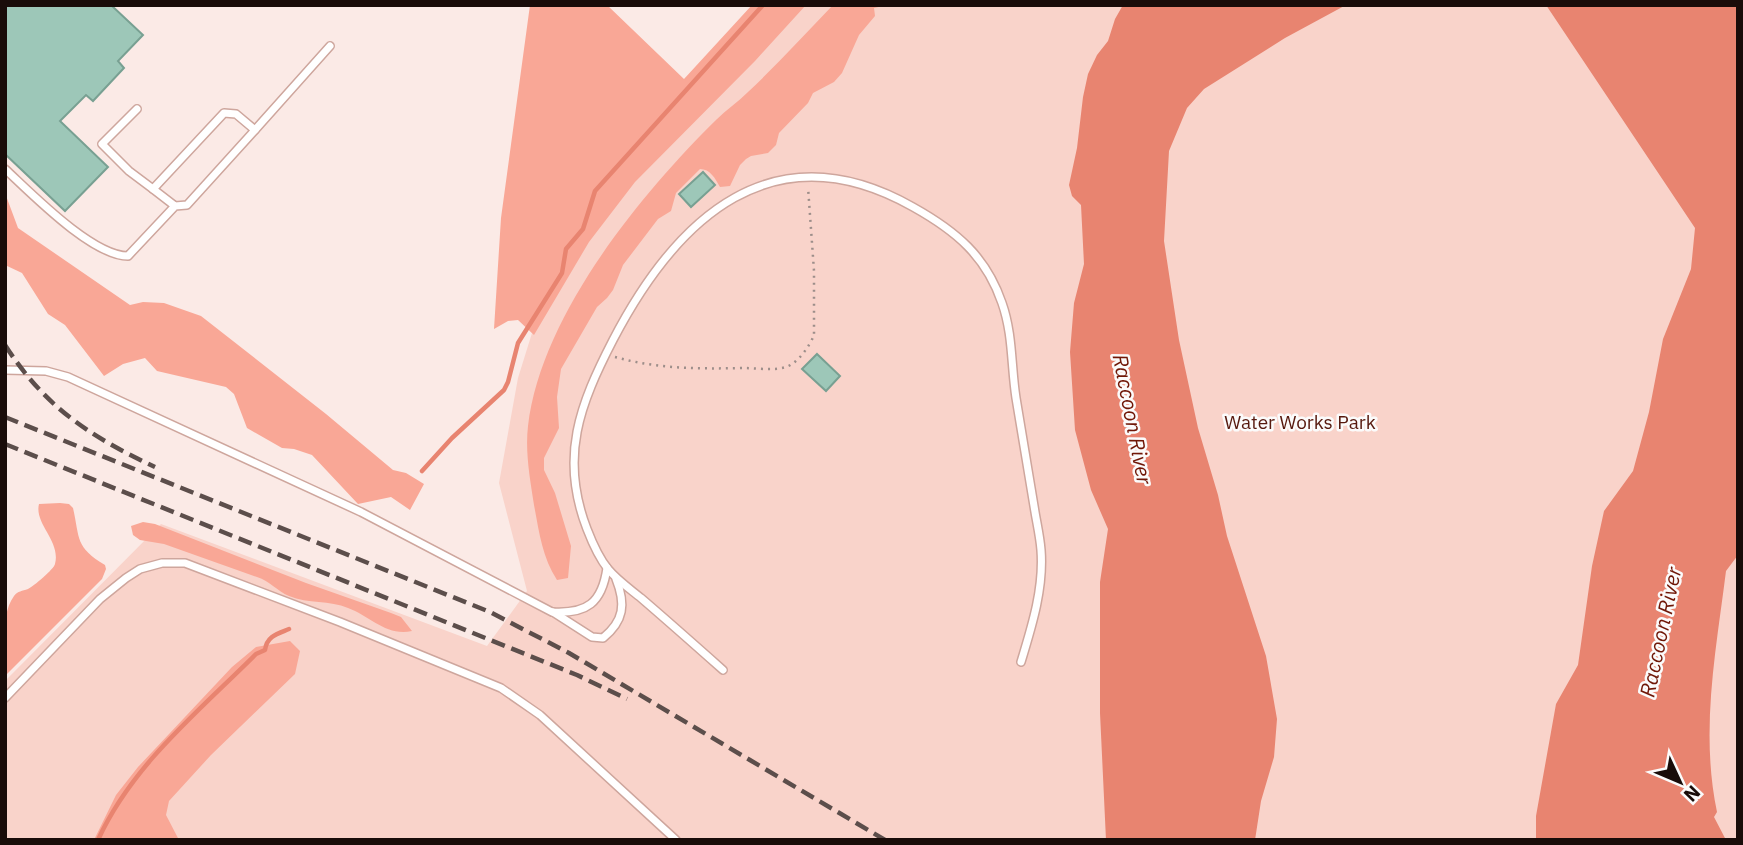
<svg xmlns="http://www.w3.org/2000/svg" width="1743" height="845" viewBox="0 0 1743 845" font-family="'IBM Plex Sans',sans-serif">
<rect width="100%" height="100%" fill="#fbeae6"/>
<!-- green -->
<path fill="#f9d3ca" d="M793,5H1738V840H5V681L161,524L487,646L527,591L499,483L518,378L546,288L589,225Z"/>
<!-- forest -->
<g fill="#f9a796">
<path d="M530,5H607L684,79L752,5H806L755,61L635,182L589,242L534,335L518,320L508,321L494,329L501,218Z"/>
<path d="M833,5H888L874,8L875,16L859,35L842,73L834,82L813,93L808,103L779,133L776,145L768,153L751,156L746,159L740,165L730,186L720,187C715,178 710,169 700,169L676,193L671,211L658,219L623,265L613,290L607,298L597,307L561,369L557,397L559,428L544,458V470L555,493L571,546L568,578L557,580C542,557 539,531 534,505C530,479 525,452 528,426C541,316 639,196 716,120C726,110 738,102 748,92C777,65 805,34 833,5Z"/>
<path d="M5,193L18,228L130,305L143,302L164,303L201,316L326,414L393,470L406,473L424,484L410,510L391,497L358,504L312,455L294,449L282,448L247,428L234,394L226,387L157,371L145,358L123,364L104,376L65,325L48,314L22,273L5,265Z"/>
<path d="M60,503L69,504L73,508C80,539 75,547 105,565L106,569L102,579L5,676C5,652 0,615 14,596C18,591 22,591 28,589C34,586 54,569 55,564C61,541 34,524 39,504Z"/>
<path d="M143,522L155,524L306,583L391,613L401,617L412,631C387,637 370,616 348,608C330,600 308,604 289,596C277,591 270,581 257,577L164,544L140,540L133,535L131,526Z"/>
<path d="M290,641L300,651L295,674L211,755L169,801L166,815L179,840H94L116,795L138,767L232,667L256,647Z"/>
</g>
<!-- water -->
<g fill="#e88470">
<path d="M1123,5H1346L1285,38L1204,89L1187,108L1169,151L1164,241L1179,340L1198,428L1218,495L1227,536L1266,656L1277,719L1274,757L1261,801L1255,840H1106L1100,713V582L1108,529L1091,490L1075,430L1070,352L1074,303L1084,264L1081,205L1072,196L1069,185L1077,148L1083,97L1088,74L1097,55L1108,41L1115,19Z"/>
<path d="M1546,5H1738V555L1726,571C1716,651 1700,731 1717,812L1714,817L1726,840H1536V816L1556,704L1578,665L1592,566L1604,511L1633,471L1649,412L1663,339L1691,269L1695,228Z"/>
</g>
<g fill="none" stroke-linecap="round" stroke-linejoin="round">
<!-- stream -->
<g stroke="#e88470" stroke-width="4.5">
<path d="M422,471L452,438L504,390L508,382L518,343L562,273L566,249L583,229L595,191L763,5"/>
<path d="M98,840C132,765 199,711 256,654L265,650C267,636 277,634 289,629"/>
</g>
</g>
<!-- building -->
<g fill="#9dc7b8" stroke="#78a092" stroke-width="2">
<path d="M5,5H111L143,35L118,61L124,68L93,101L86,95L60,121L108,167L65,211L5,154Z"/>
<path d="M703,172L715,185L691,207L679,194Z"/>
<path d="M817,354L840,376L826,391L802,369Z"/>
</g>
<g fill="none" stroke-linecap="round" stroke-linejoin="round">
<!-- lane casing -->
<g stroke="#cea69d" stroke-width="10">
<g id="lane">
<path d="M137,109L102,144L129,171L153,189"/>
<path d="M255,130L330,46"/>
<path d="M5,169C31,193 92,256 128,256L175,206L187,205L255,130L236,114L224,113L153,189L175,206"/>
<path d="M5,370L46,371L68,377L361,512L552,612C587,614 602,603 607,568"/>
<path d="M553,612L592,637L603,638C624,621 626,604 616,579"/>
<path d="M723,670C696,646 669,622 641,598C630,589 617,580 608,569C599,558 592,542 587,529C559,457 580,404 613,340C677,217 773,128 913,207C956,231 986,256 1002,303C1013,334 1011,366 1016,398C1022,436 1029,474 1035,512C1037,524 1040,537 1041,550C1044,588 1032,626 1021,662"/>
<path d="M5,698L100,599L126,578L140,569L162,563H185L340,622L501,688L540,715L676,840"/>
</g>
</g>
<!-- path -->
<path stroke="#9d8e8a" stroke-width="2.5" stroke-dasharray="2 5" stroke-linecap="butt" d="M615,357C658,369 698,369 743,368C757,368 773,371 786,367C798,363 809,347 814,335V271L808,187"/>
<!-- lane -->
<use href="#lane" stroke="#fff" stroke-width="7"/>
<!-- rail -->
<g stroke="#5c4e4b" stroke-width="4.5" stroke-dasharray="14 7" stroke-linecap="butt">
<path d="M5,345C45,407 89,436 155,467"/>
<path d="M5,417L490,612L569,653L885,840"/>
<path d="M5,444L577,675L627,699"/>
</g>
</g>
<g text-anchor="middle" dominant-baseline="central" stroke-width="5" stroke-linejoin="round" paint-order="stroke">
<!-- park labels -->
<g font-size="19" fill="#57190e" stroke="#fbfbfb">
<text x="1300" y="422">Water Works Park</text>
</g>
<!-- water labels -->
<g font-size="21" font-style="italic" fill="#701707" stroke="#fbfbfb">
<text transform="translate(1133 419) rotate(79)">Raccoon River</text>
<text transform="translate(1660 632) rotate(-78)">Raccoon River</text>
</g>
</g>
<!-- border -->
<rect width="1743" height="845" fill="none" stroke="#190c09" stroke-width="14"/>
<!-- north arrow -->
<g transform="translate(1680 782) rotate(134)" stroke="#fbfbfb" stroke-width="5" paint-order="stroke">
<path d="M0-5L12 26L0 18L-12 26Z" fill="#190c09"/>
<text y="-10" font-size="19" font-weight="bold" text-anchor="middle" fill="#190c09">N</text>
</g>
</svg>
